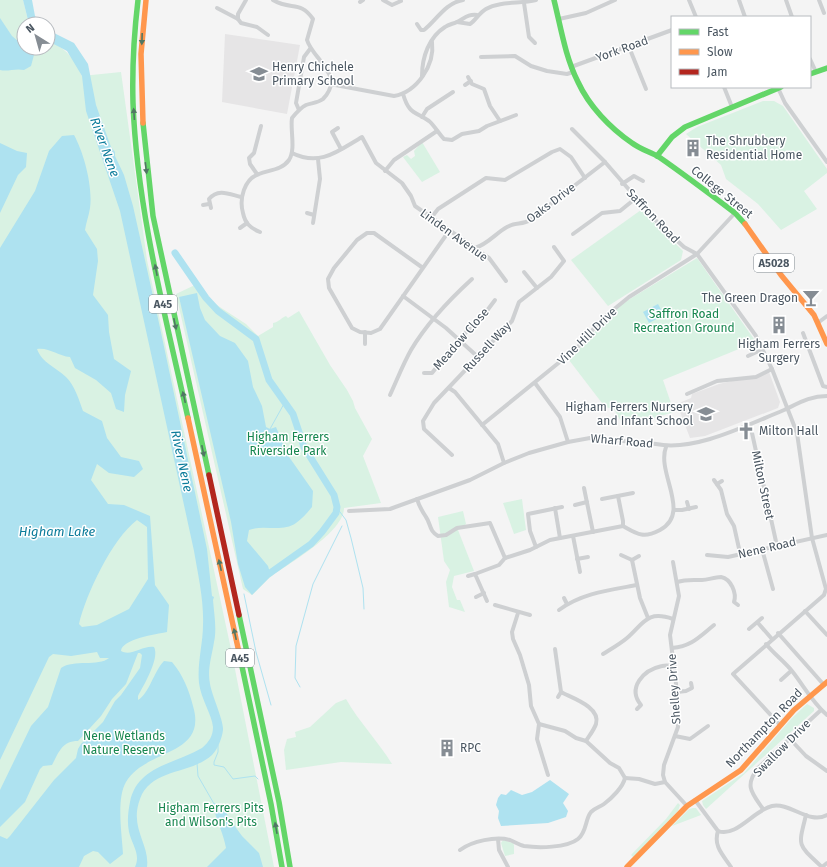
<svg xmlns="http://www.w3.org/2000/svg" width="827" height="867" viewBox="0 0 827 867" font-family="'Fira Sans',sans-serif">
<rect width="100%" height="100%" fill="#f4f4f4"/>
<!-- education -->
<g fill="#e6e5e6">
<path d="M225,34L300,45L287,114L222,102Z"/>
<path d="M769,372L780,402L778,408L705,436L690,438L677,404L691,398L692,394L719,384Z"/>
</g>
<!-- green -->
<g fill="#d9f2e3">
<path d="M0,0H23L29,24H24V48H48V41C66,48 74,58 82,76L121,72L147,260L231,649L274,867H0Z"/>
<path d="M763,101H774L783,106L827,169V173L804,191L817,209L781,230L758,204L726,179L721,165L686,134L697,127Z"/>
<path d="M422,142L440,172L422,182L403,157L407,155L411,159L415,156L414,151Z"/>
<path d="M641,210L683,251L681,260L608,306L571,260Z"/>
<path d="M697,258L756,342L663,380L674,412L624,427L614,409L605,407L569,360L620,305Z"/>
<path d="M197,284L206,298L246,324L258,336L273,327V323C279,322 281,318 286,316L288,318L299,311L330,365L347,390L353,401L355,408L372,439L363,456L381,503L344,508C344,532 290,563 273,575C265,581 259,589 252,595L243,589L176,294Z"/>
<path d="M522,499L526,530L514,534L503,503Z"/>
<path d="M463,511L466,524L458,530L474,571L454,576L452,587L457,600H460L465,612L449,607L446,582L450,570L444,561L438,517Z"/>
<path d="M346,699C359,722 378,741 392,764L341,762L286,770L284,750L287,739L296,737L295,732L310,727L336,703Z"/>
<path d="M807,704L814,708V711L706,809L703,805L702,801L744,773L792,718Z"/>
<path d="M678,803L680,805L678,811L633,857L631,855L666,819Z"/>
<path d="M693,808H696L701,815L672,826L689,809Z"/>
<path d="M503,840L513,843L514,845V854L505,856L501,843Z"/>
</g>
<!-- water -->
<g fill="#aee2f0" fill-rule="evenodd">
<path d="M23,0H32L35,16L41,24H29Z"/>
<path d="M0,18L12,36L34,55L31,66L24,70C15,68 8,72 0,70Z"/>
<path d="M48,30L74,43L88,64L96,105L111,147L115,152V156L124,175L133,206L159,323L207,549L212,596L214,597L213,600C214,613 217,629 214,642C212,656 207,669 210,684C212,696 224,721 223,730C222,738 218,749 212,755C190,775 151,768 140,799C129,828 150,844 147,867H135C141,854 132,845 129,832C127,822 128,812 130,802C137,766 175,764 202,748C209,742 213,736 213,727C212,715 201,699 199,683C197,663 203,644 203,625C204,600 198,575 194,551L120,211L86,111L82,76L67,51L48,41Z"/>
<path d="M74,135C84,153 93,187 90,208C89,215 86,223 85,230L97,249L98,261L93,295L108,315L109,332L114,359L131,371L125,395L124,412L116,409L111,393L96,380L75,368L70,357C58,356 49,347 37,349C42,363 56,367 66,377C75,386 79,400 83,411L102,421L107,438L121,457L139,461L143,469L134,477L109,473L97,464L91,480L108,504L124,505L150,516L155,585L169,605L167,632C156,634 122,639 121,651C131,657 143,645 154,647C160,658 144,685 138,696V700C149,694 154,671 164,661L172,662C183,675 189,690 193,706C208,757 146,748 126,782C116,799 122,834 123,854L110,864L98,852L93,851L84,856L79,867H0V836L7,839L10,836L54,780L76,758L78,749L81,744L103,722L115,701L121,695L140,668L142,655L140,653H138L126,684L112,699L101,716L78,741C62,741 59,752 52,765L43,766L40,769L25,802L0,827V790L31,726L48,707L61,668C74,659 98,667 109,658H100L97,652L71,656L53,654L49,657L0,760V248L35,191L49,151L62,136ZM137,520L147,527L148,579L129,609L97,625L82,627L79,624C86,594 112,539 137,520Z"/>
<path d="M0,143L17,151L27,153L26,167L18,175L0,213Z"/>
<path d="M197,293L200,308L205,320L220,336L235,343L248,361L253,387L262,406L266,427L270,429L276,427L287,454L313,491L312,507C307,513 302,519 296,523C282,533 264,524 249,530L247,541L268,566L271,576L252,595L245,587L238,564L231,522L179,297Z"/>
<path d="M658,304L664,315L649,323L643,312Z"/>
<path d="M550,780L569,794L563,803L568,811L566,817L548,823L501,826L498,818L499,811L496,805L498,798L501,794L506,795L511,790L522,795L532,792Z"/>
<path d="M213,802L225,810L231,821L242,836L259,853L263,867H207L226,848C224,834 212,810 213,802Z"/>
</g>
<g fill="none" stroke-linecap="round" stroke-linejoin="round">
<!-- stream -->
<g stroke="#aee2f0" stroke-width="1">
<path d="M270,429L285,402"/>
<path d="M337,508L346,520L351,538L363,588L364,609"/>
<path d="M244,594L256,652L271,705"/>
<path d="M300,687L295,678L296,646L313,584L342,526"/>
<path d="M218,745V752L214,762V765L224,767L233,779L255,776L258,779"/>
<path d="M197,763L198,776L213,802"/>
</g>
<!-- river -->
<path stroke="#aee2f0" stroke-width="7" d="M175,253L206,298L218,311L256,339L269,380L293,414L304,447L334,495L337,507L336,513L322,532L311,544L270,573"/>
<!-- street -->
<g stroke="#ced0d2" stroke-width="4">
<path d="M246,0L238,14V19L241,23L257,27L268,35"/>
<path d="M383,0L392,5L401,1"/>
<path d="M689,0L696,17"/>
<path d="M739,0L745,17"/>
<path d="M786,0L792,17"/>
<path d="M819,0L824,13"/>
<path d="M360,2L363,0"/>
<path d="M524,3L529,37L535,43"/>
<path d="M217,8L238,19"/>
<path d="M559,19L586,13L615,0"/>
<path d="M457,22L470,24C476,20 479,13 486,9C500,1 520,4 536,0"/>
<path d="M417,24L421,30H424C436,21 445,3 463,0"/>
<path d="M629,47L646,89"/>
<path d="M481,57L515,56L531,66L547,71L567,74L573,72"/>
<path d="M810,59L816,72"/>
<path d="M571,67L672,30"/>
<path d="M422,76C422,57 429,37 445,27C449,24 453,24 457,22C465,18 468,14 477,15"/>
<path d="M468,77L472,84L484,89L490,106L500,121"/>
<path d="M330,84L394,96C417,92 435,65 432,42"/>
<path d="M465,85L471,81"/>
<path d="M724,87L732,107"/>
<path d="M778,88L785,103L827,162"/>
<path d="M403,94C409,114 414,111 429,121C434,125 439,134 444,139L452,140L462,134L479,131L487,126L516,115"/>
<path d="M299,110L296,103L304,57L310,49"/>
<path d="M422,117L427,109L453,92"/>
<path d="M338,128L332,132L341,149"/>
<path d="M572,129L605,162L658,223L684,247L697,254L756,336L772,369L797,433L812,538L826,589L824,595L733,674L780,725"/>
<path d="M292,153C320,167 338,151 362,137L376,163L402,183L411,196L415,206L489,258L506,281"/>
<path d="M385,171L394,160L437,131"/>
<path d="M257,174L250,164L249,158L254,153L261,126"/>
<path d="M622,184L634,176L643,181"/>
<path d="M203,205L209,204"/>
<path d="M211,208L209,199C218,188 229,194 241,197"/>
<path d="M307,213L314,215"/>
<path d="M431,218L438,209L486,178L505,180L552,152L560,149L571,157L585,178"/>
<path d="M313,223L320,179L318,159"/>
<path d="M240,228L247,223"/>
<path d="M260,232C250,228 245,223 243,213C239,199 244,179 259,174C269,170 282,170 289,160C296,149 290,130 292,118C296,113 300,108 306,105C311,103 318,103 323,99C346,75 313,60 307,40L313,19C300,0 291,11 273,0"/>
<path d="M573,234L602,213L620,211L636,198"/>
<path d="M475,248C488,244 496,233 507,227C515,222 523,225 530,220L605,162"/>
<path d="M423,268L374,233H367L357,240L334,268L328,279L329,288L352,328L360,332L371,333L380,329L449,231"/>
<path d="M524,272L537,288"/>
<path d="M403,296L446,328L478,357"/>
<path d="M819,322L827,316"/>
<path d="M803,333L823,386L827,387"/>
<path d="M365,344V332"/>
<path d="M748,356L763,349"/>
<path d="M424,373H432L459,339L483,316L495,300"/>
<path d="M535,383L560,417L568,442"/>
<path d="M449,388L455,392L498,444L504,463"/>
<path d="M687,394L717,381L756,377L772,369"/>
<path d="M390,395C397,380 403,364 411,350C427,323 449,300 472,279"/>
<path d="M750,424L777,546"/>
<path d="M482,425L577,348L602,319L629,297L697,254L735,213"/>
<path d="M452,455L424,429L423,421L434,403L512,321L519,302L551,277L564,261L554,247"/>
<path d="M714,480L721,490L727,514L734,526L740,553"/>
<path d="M717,484L722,481"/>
<path d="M584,488L593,532"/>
<path d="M618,496L623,521V526"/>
<path d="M417,499C419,506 422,511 426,517C431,524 429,531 438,536L446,535L457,528L490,523L505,558"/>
<path d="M602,499L633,493"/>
<path d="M687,502L689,509"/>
<path d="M575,505L587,502"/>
<path d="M555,508L560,538"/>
<path d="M674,510H682L696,507"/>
<path d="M349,511L390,509L470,480L504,463L529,453L568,442L590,438L656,444C695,452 747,425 784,410C799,403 810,396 827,396"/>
<path d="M573,536L580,572"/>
<path d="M536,547L530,531L528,514L562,507"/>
<path d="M762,549L773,589"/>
<path d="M621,555L632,560L639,556"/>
<path d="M707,555L728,557L827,535"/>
<path d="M505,558L530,550L550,540L623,526C637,534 643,539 660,530C692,513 656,473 666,447"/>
<path d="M577,559L588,557"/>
<path d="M632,560L640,598L648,618"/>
<path d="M673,562L679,596L670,635L677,692L678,727L664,765L663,775L665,782L687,806"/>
<path d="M468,576L475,574"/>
<path d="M677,582C686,579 693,580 702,580C708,580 714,577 721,577C731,579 737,593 734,602L738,605"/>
<path d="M476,597L484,593"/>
<path d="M564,598L567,604"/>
<path d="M487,601L475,574L499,565L505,558"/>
<path d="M495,605L530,615"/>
<path d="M559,610C582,593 610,590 637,585"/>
<path d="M805,611L827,635"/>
<path d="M518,613L512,632L513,639L520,655L529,685L531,706L539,724L537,739L548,775"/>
<path d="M758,623L772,639"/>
<path d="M749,629L762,618"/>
<path d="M778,633L824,685"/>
<path d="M766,644C774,654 784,661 792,671C804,686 812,702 827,715"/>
<path d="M672,648C692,646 699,637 714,625"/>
<path d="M555,649L561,692C572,698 601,707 596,724C594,730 589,736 586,741"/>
<path d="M603,654C611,649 620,644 627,638C644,623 647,610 673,619"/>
<path d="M781,680L791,671"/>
<path d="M677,692L686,691L692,688L691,683"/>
<path d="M558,697L561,692"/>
<path d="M637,709L641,705C627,688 643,670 662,666C666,665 671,666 675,666"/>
<path d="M539,724L565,731L576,738L586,741L610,763L619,768L625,778"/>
<path d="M675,736L690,739L708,726"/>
<path d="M790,739L806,756L827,771"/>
<path d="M625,778L639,779L655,784L665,782"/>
<path d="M695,800L718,831C713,846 723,855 731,867"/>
<path d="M763,809C752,793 744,786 758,768L821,710"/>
<path d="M806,815C798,847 797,844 822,867"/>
<path d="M718,831C736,838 754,810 772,806C790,802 809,825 827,815"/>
<path d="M498,839L499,850L508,867"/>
<path d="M460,850C472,841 496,836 510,840C515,842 519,845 524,846C538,848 567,848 578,839C587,832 585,819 591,812C595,808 600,807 604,804C612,798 623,787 625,778"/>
<path d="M822,867L827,863"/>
</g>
<!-- fast -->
<g stroke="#63d668" stroke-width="5.5">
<path d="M138,0C134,34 132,68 133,103C137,209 165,314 188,418"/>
<path d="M554,0C561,28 565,56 578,82C589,106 610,128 632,143C640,149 650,152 659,157C685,175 710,194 735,213L745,224"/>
<path d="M810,74L827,68"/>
<path d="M143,123L153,216L209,475"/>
<path d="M657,156L672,137L685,127L781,87"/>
<path d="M239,615L279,802L290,867"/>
<path d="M240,657L271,804L282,867"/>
</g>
<!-- slow -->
<g stroke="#ff974d" stroke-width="5.5">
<path d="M143,123L141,54L146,0"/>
<path d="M745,224L781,275L814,315L827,344"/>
<path d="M188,418L240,657"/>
<path d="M627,867L687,806L741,770L794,710L827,682"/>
</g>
<!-- jam -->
<path stroke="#b3261e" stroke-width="5.5" d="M209,475L239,615"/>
</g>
<!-- one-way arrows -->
<defs><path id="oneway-solid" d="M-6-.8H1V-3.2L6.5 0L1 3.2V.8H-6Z"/></defs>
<g fill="#507663">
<use href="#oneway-solid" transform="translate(142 39) rotate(92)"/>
<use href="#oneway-solid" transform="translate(134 114) rotate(-94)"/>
<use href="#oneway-solid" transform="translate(146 168) rotate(83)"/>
<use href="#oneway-solid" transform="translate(156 270) rotate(-101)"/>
<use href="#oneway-solid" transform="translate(175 324) rotate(78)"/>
<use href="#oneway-solid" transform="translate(184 397) rotate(-103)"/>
<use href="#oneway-solid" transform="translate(203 451) rotate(78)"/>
<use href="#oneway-solid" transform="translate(220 565) rotate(-102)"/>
<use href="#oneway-solid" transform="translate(235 634) rotate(-102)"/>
<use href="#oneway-solid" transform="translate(276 828) rotate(-100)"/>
</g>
<!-- icons -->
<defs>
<g id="school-bare" transform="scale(1.38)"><path d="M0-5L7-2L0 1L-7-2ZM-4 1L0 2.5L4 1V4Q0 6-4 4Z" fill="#868d94" stroke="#fff" stroke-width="2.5" paint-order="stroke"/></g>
<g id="building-bare" transform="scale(1.38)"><path d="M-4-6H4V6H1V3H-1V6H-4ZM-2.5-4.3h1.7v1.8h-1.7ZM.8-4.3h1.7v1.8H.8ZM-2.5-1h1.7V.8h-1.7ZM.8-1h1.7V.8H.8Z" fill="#868d94" stroke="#fff" stroke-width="2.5" paint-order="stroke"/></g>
<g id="bar-bare" transform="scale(1.38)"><path d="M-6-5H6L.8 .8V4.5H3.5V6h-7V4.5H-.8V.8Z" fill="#868d94" stroke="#fff" stroke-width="2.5" paint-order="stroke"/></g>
<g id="church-bare" transform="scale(1.38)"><path d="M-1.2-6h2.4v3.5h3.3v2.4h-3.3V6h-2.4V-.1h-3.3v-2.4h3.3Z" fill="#868d94" stroke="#fff" stroke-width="2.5" paint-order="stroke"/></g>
</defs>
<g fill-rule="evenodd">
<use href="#school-bare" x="259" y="74"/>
<use href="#building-bare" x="693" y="148"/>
<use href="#bar-bare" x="811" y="298"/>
<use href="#building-bare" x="779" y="325"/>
<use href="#school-bare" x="706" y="414"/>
<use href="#church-bare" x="746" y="431"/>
<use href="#building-bare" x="447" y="748"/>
</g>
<g text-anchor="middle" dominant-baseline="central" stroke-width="3" stroke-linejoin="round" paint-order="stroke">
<!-- shield labels -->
<g fill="#fff" stroke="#808990" stroke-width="1">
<rect x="754" y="254" width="40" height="18" rx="3"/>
<rect x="149" y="295" width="28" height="18" rx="3"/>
<rect x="226" y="649" width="28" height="18" rx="3"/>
</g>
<g font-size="11" font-weight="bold" fill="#4a5661">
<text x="774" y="263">A5028</text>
<text x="163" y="304">A45</text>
<text x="240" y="658">A45</text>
</g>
<!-- street labels -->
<g font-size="12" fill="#4a5661" stroke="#fff">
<text transform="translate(622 49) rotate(-20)">York Road</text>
<text transform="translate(722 192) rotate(39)">College Street</text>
<text transform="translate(551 203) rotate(-37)">Oaks Drive</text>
<text transform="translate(653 216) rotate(46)">Saffron Road</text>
<text transform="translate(454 235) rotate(36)">Linden Avenue</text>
<text transform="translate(587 336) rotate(-44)">Vine Hill Drive</text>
<text transform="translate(461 339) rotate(-49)">Meadow Close</text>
<text transform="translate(487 347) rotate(-47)">Russell Way</text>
<text transform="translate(622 441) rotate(5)">Wharf Road</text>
<text transform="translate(763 485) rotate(78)">Milton Street</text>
<text transform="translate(767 548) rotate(-13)">Nene Road</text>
<text transform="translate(674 689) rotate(-94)">Shelley Drive</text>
<text transform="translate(764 728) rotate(-46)">Northampton Road</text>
<text transform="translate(782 748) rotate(-45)">Swallow Drive</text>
</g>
<!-- poi labels -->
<g font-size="12" fill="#4a5661" stroke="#fff" text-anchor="start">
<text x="272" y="67">Henry Chichele<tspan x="272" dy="14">Primary School</tspan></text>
<text x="706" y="141">The Shrubbery<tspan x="706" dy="14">Residential Home</tspan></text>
<text x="798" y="298" text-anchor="end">The Green Dragon</text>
<text x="779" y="344" text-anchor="middle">Higham Ferrers<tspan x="779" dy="14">Surgery</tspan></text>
<text x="693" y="407" text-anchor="end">Higham Ferrers Nursery<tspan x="693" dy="14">and Infant School</tspan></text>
<text x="759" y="431">Milton Hall</text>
<text x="460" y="748">RPC</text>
</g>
<!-- park labels -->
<g font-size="12" fill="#17864f" stroke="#fff">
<text x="684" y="314">Saffron Road<tspan x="684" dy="14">Recreation Ground</tspan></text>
<text x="288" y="437">Higham Ferrers<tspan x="288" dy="14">Riverside Park</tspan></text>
<text x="124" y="736">Nene Wetlands<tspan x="124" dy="14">Nature Reserve</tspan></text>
<text x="211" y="808">Higham Ferrers Pits<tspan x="211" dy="14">and Wilson's Pits</tspan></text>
</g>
<!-- water labels -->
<g font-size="13" font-style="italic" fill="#0c7c9b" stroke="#fff">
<text transform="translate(105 147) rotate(70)">River Nene</text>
<text transform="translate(182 461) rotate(78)">River Nene</text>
<text x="57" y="531">Higham Lake</text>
</g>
</g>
<!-- legend -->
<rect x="671" y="16" width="140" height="72" fill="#ffffff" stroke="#b7bbc0"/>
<rect x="679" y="29" width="20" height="6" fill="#63d668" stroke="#b7bbc0"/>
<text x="707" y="36" font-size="12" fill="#4a5661">Fast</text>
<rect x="679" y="49" width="20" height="6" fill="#ff974d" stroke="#b7bbc0"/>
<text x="707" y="56" font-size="12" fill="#4a5661">Slow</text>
<rect x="679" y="69" width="20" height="6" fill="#b3261e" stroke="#b7bbc0"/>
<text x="707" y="76" font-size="12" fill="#4a5661">Jam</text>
<!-- north arrow -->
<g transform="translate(36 36) rotate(323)"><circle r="19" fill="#ffffff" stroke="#b7bbc0"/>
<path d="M0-3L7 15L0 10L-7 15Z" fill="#868d94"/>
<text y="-6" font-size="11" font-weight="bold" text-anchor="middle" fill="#4a5661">N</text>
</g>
</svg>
